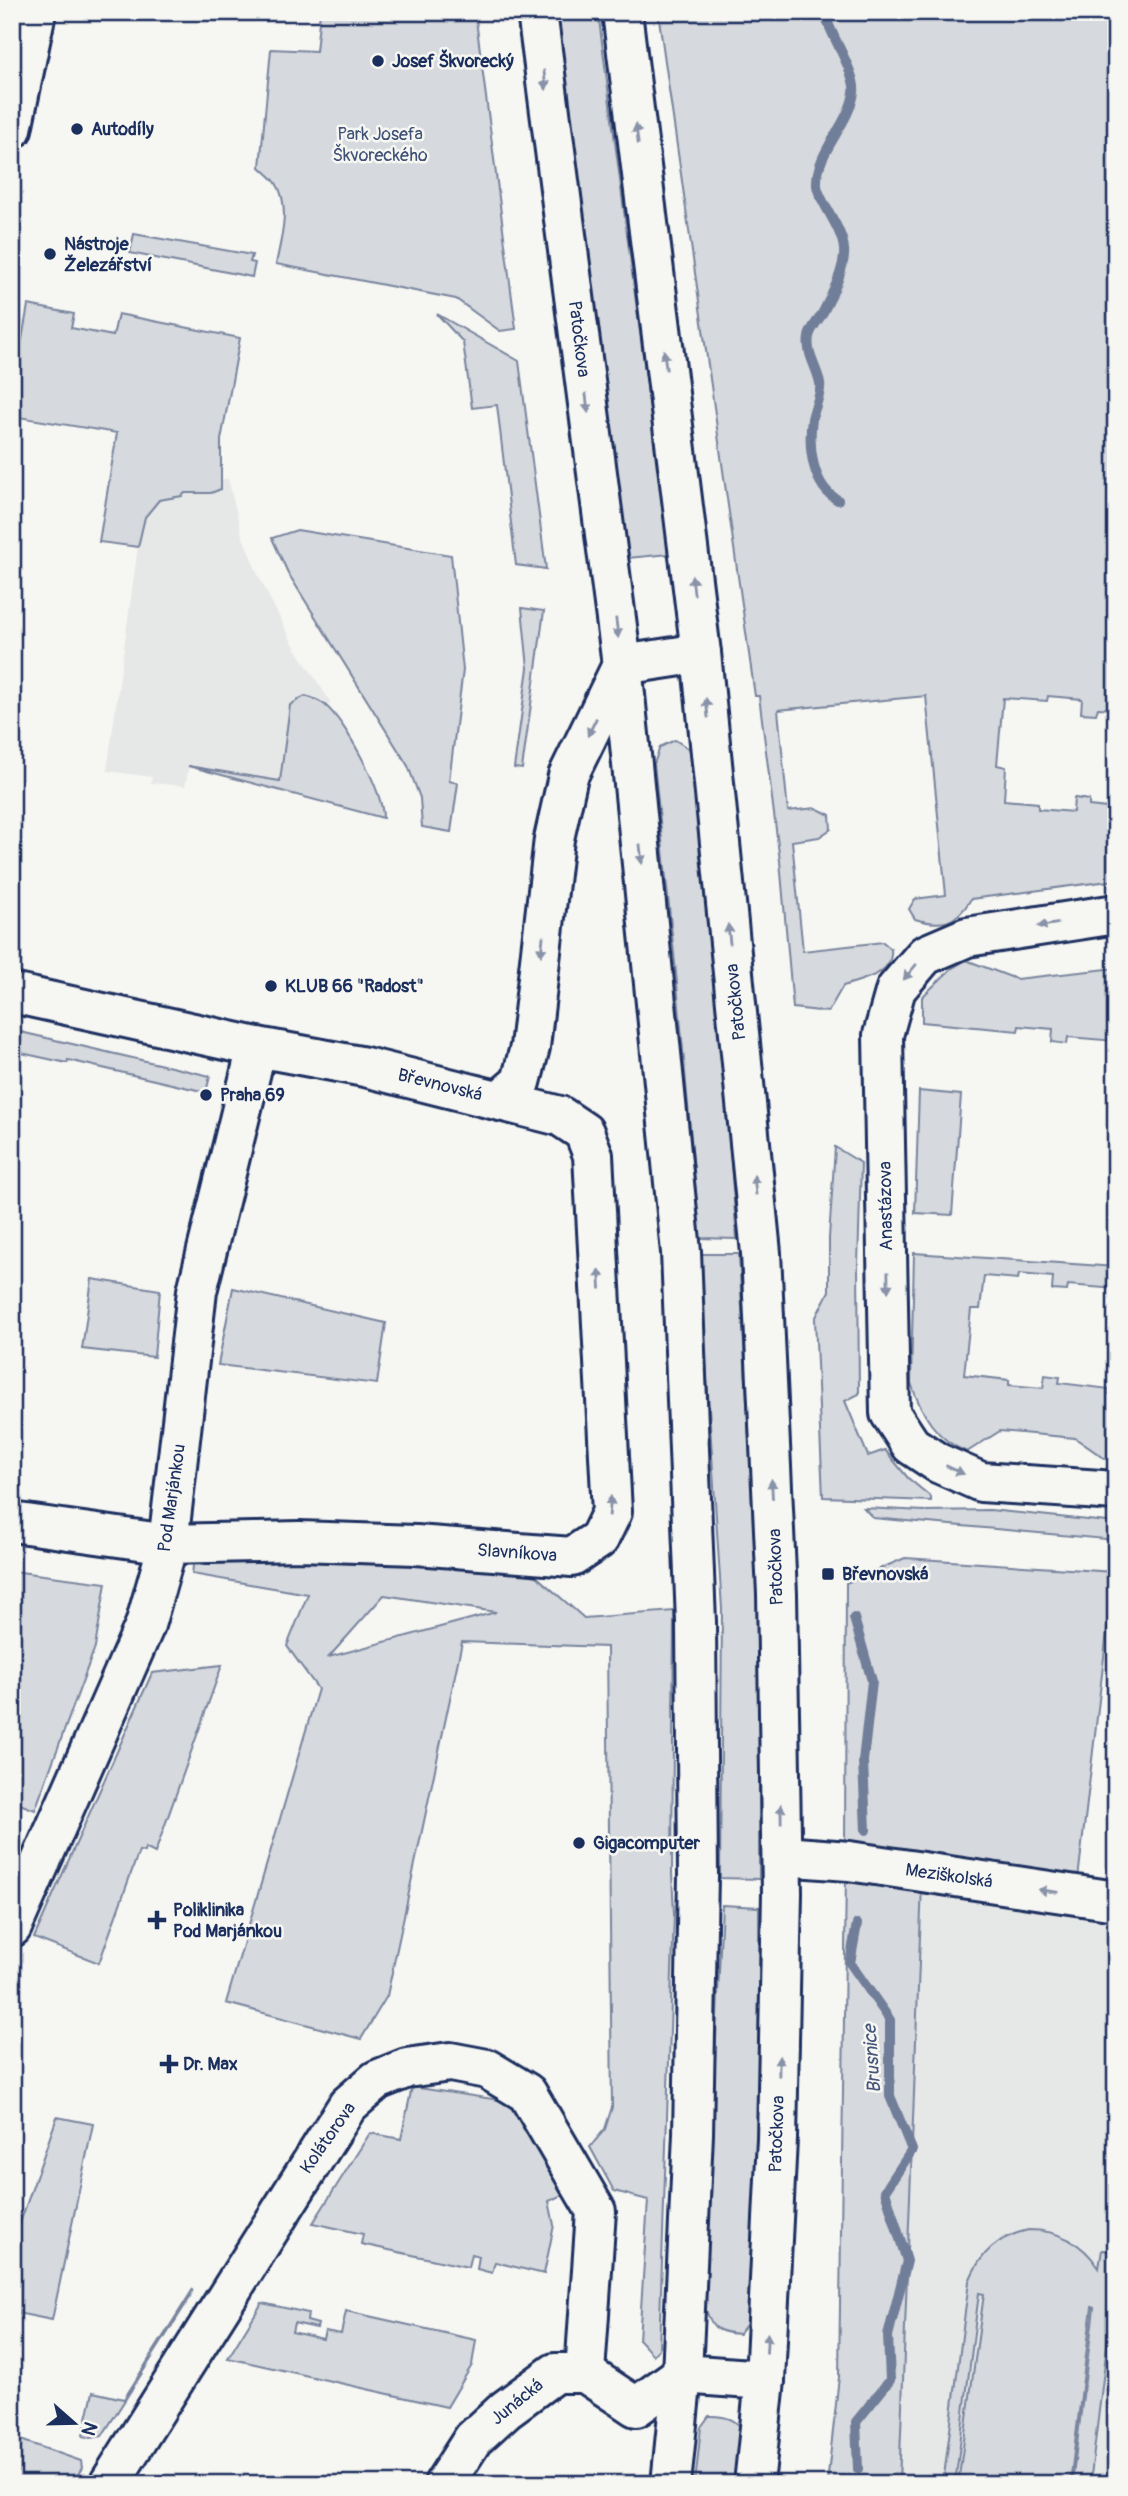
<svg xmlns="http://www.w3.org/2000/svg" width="1128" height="2496" viewBox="0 0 1128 2496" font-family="Pangolin,sans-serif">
<rect width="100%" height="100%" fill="#f6f6f2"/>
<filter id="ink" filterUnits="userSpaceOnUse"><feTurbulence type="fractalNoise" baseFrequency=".0143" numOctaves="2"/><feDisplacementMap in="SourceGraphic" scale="14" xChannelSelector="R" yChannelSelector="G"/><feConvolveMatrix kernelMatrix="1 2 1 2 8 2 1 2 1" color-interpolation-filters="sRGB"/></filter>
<g filter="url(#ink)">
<!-- built -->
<g fill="#e6e7e7">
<path d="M222,479H228L242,535L258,575L293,644L331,703L327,706L317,699L290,705L280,781L189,767L185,786L151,783L152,777L107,771L138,547L145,517L159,500L182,496L185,493H211L221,489Z"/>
<path d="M922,1884L1116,1913V2484H899Z"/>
</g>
<!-- green -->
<g fill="#d6d9dd" stroke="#78849e" stroke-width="2" fill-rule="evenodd">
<path d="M320,12H475L516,329L500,331L456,299L276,264C281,239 291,206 276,183C272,177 265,172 260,167L271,49L316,51Z"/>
<path d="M555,12H598L669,554L628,558Z"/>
<path d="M658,12H1116V709L1098,708L1096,714L1081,713L1082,699L1048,696L1047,701L1003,698L997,765L1006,767L1004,800L1038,803V809L1073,812L1074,798L1089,800V806L1116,809V880L971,899C956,924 942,927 915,919L909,909L915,899L946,895L926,696L778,710L788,811L816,808L830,815L831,829L819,837L792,841L803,951L883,942L891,949C894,975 863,979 843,986L828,1012L793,1008L780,861L759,696H755Z"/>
<path d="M134,234L252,255L250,262L255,263L252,277L130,253Z"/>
<path d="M28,305L74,314L71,328L113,336L118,314L240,338L221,440V489L211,493H185L182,496L159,500L145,517L138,547L99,542L117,433L12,416V397Z"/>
<path d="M437,314L519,361L546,569L516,565L497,405L472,408L463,342Z"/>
<path d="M297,530L451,555L463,670L449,781L458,783L451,832L422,827L420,798L408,766L288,573L272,538Z"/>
<path d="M522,608L544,611L522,769L514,768L528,668Z"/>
<path d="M305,696C313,698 319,700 325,705C346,723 383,791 383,818L188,766L280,781L290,705Z"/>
<path d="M675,740L691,750L695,765L716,972L737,1239L700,1238L676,973L654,764L660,747Z"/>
<path d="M966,960L1016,979L1116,968V1041L1068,1037L1067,1044L1052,1042L1053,1029L1019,1026L1018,1031L922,1022V997L951,969Z"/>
<path d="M12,1030L210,1076L206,1092L68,1060L67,1063L12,1051Z"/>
<path d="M919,1091L961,1095L952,1215L915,1213Z"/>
<path d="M835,1147L861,1163L858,1265L859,1394L845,1401L868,1456L885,1450L908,1478L931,1497V1501L823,1497L815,1319L829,1291V1238Z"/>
<path d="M914,1253L1116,1267V1289L1068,1285L1067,1291L1052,1290L1053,1277L1019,1274L1018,1279L984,1276L980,1309H971L964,1375L1009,1380V1385L1043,1388L1045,1375L1060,1377L1059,1383L1110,1389L1109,1394L1116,1395V1462L1104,1458L1075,1438L1000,1431L967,1452C936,1440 921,1413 911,1383Z"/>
<path d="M699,1254H739L759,1621V1879L720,1878L722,1609Z"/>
<path d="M92,1279L160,1290L154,1357L82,1349Z"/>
<path d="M233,1288L386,1323L377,1384L218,1365Z"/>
<path d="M864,1508L925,1511L990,1510L1116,1523V1540L873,1518Z"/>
<path d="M196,1543L416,1545L415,1565L518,1572L536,1576L584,1618L674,1611L672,1873L674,1914L659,2349L653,2355L639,2340L648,2200L614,2191L590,2147L605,2129L612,2107L607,1647L462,1642L387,1996L361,2039L226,2003L318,1689L287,1646L308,1594L192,1574ZM384,1595L496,1612L329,1657Z"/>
<path d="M905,1558L1114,1572L1078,1879L845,1849L846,1583Z"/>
<path d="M12,1571L106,1583L95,1647L35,1810L12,1801Z"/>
<path d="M222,1665L155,1853L145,1848L144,1852L139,1851L99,1963L34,1938L152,1673Z"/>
<path d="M846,1876L922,1884L899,2484H827L839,2377Z"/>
<path d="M722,1905L759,1907V2124L749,2321L739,2334C715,2332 712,2328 704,2305Z"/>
<path d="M412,2087L520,2103L562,2195L549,2201L554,2225L544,2274L495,2262L492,2273L477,2269L479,2256L471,2254L468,2267L361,2244L363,2234L313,2223L370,2133L401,2139Z"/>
<path d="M57,2117L93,2124L52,2320L12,2312V2246Z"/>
<path d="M1028,2230C1059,2230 1082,2242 1099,2268L1102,2250L1116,2252V2272L1090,2484H1072L1094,2308L1092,2307L1070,2484H958L984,2294L979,2293L955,2484H943L969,2281C981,2252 998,2237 1028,2230Z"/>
<path d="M193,2289L189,2299L102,2436L91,2438L83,2436L93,2392L124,2399Z"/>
<path d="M262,2303L308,2313L307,2321L318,2324L317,2328L294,2323L292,2332L323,2339L325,2331L341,2334L346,2311L476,2340L472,2365L447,2407L228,2358Z"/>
<path d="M709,2416C758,2415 742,2450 738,2484H695L701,2427Z"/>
<path d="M12,2437L81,2461L82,2468L72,2484H12Z"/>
</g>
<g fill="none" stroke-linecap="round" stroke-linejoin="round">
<!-- stream -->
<g stroke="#717e99" stroke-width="10">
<path d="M824,12C829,32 857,75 854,92C850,124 815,153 817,185C818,200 842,227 844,249C846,266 831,298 822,314C818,321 810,329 809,337C806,354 817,367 820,383C822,394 814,408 812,419C808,447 812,486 838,500"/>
<path d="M854,1618L872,1681L863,1761L866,1830"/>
<path d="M857,1924L850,1963L890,2020V2096L912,2150L885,2191L907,2261L888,2336L890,2380L856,2422L858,2469"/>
</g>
<!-- minor casing -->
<g stroke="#1b2f5e" stroke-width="44">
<g id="minor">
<path d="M12,129L36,12"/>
<path d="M1116,914L967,937L925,955L896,989L883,1035L890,1413L911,1445L938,1463L981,1482L1116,1491"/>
<path d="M12,993L257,1047L365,1067L560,1116L584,1132L593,1155L612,1512L599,1539L572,1557L416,1545L299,1541L168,1544L12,1522"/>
<path d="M500,1100L521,1082L530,1047L554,839L568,776L622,665L701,653"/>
<path d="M782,1856L849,1861L1116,1901"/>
<path d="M12,1927L145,1625L168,1544L197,1291L257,1047"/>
<path d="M109,2484L348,2105L377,2080L407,2068L450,2062L487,2069L527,2093L596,2211L585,2373"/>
<path d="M444,2484L473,2439L506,2409L555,2373H585L636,2407L682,2374L765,2380"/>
</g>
</g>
<!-- major casing -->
<g stroke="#1b2f5e" stroke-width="44">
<g id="major">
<path d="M537,12L622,665L681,1252L696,1622L698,1876L693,2134L682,2374L671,2484"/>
<path d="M622,12L701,653L761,1253L777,1594L782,1893L777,2139L765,2380L754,2484"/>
</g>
</g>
<!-- minor -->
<use href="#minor" stroke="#f6f6f2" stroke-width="38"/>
<!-- major -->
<use href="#major" stroke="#f6f6f2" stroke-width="38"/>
</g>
<!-- one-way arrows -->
<defs><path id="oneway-solid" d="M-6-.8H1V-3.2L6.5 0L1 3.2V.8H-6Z" transform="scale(1.75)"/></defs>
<g fill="#8892a8">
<use href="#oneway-solid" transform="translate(545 80) rotate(83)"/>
<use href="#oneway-solid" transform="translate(637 134) rotate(-97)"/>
<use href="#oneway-solid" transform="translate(665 360) rotate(-97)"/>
<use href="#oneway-solid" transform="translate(587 403) rotate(83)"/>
<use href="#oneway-solid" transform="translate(693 585) rotate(-97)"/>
<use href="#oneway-solid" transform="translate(617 628) rotate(83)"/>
<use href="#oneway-solid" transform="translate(707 708) rotate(-96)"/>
<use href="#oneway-solid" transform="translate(592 727) rotate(116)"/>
<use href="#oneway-solid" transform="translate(641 854) rotate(84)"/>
<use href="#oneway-solid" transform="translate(1048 925) rotate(171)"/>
<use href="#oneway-solid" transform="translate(729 934) rotate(-96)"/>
<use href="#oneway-solid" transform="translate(542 946) rotate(96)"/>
<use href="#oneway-solid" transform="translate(910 972) rotate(130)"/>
<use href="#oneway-solid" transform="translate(755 1185) rotate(-96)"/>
<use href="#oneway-solid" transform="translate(600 1279) rotate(-93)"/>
<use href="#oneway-solid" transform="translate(888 1282) rotate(89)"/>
<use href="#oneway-solid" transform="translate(955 1470) rotate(25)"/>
<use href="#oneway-solid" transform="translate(772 1489) rotate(-93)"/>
<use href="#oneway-solid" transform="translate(610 1506) rotate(-85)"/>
<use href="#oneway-solid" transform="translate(781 1814) rotate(-91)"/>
<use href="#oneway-solid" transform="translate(1048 1891) rotate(-172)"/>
<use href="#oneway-solid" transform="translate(779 2066) rotate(-89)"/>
<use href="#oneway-solid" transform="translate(767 2343) rotate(-87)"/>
</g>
</g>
<!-- markers -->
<g fill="#1b2f5e" stroke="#f6f6f2" stroke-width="2.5">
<circle cx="378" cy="61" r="7"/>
<circle cx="77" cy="129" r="7"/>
<circle cx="50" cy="254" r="7"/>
<circle cx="271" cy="986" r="7"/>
<circle cx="206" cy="1095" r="7"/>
<rect x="821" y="1567" width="14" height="14" rx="3.5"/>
<circle cx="579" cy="1843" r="7"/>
<path d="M153.5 1909.5h7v7h7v7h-7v7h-7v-7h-7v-7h7z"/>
<path d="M165.5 2053.5h7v7h7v7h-7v7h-7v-7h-7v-7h7z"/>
</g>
<g text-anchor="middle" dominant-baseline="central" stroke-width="5" stroke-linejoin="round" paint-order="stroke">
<!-- poi labels -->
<g font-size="18" font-weight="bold" fill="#1b2f5e" stroke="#f6f6f2" text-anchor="start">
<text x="392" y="61">Josef Škvorecký</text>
<text x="91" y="129">Autodíly</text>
<text x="64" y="244">Nástroje<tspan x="64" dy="21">Železářství</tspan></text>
<text x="285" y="986">KLUB 66 "Radost"</text>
<text x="220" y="1095">Praha 69</text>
<text x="842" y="1574">Břevnovská</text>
<text x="593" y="1843">Gigacomputer</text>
<text x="173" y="1910">Poliklinika<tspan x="173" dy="21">Pod Marjánkou</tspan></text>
<text x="183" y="2064">Dr. Max</text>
</g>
<!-- park labels -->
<g font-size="18" fill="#405177" stroke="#f6f6f2">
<text x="380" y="134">Park Josefa<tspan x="380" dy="21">Škvoreckého</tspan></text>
</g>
<!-- street labels -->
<g font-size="18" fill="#1b2f5e" stroke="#f6f6f2">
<text transform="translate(579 339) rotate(83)">Patočkova</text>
<text transform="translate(736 1002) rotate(-96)">Patočkova</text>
<text transform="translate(440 1085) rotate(14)">Břevnovská</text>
<text transform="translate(886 1206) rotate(-91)">Anastázova</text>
<text transform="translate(172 1498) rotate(-82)">Pod Marjánkou</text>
<text transform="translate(517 1553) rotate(4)">Slavníkova</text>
<text transform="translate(776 1567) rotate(-92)">Patočkova</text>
<text transform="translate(949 1876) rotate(8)">Meziškolská</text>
<text transform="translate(777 2134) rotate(-88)">Patočkova</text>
<text transform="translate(328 2138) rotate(-55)">Kolátorova</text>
<text transform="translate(517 2402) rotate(-39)">Junácká</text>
</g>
<!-- water labels -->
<g font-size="19" font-style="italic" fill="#46567b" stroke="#f6f6f2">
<text transform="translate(872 2059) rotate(-94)">Brusnice</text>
</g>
</g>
<!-- margin -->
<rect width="1128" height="2496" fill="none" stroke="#f6f6f2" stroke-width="42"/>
<rect x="21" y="21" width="1086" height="2454" fill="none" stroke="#1b2f5e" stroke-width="2.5" filter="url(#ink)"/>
<!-- north arrow -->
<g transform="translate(74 2423) rotate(110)" stroke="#f6f6f2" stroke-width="5" paint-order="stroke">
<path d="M0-5L12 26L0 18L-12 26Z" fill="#1b2f5e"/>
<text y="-10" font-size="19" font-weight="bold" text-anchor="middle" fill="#1b2f5e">N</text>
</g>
</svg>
